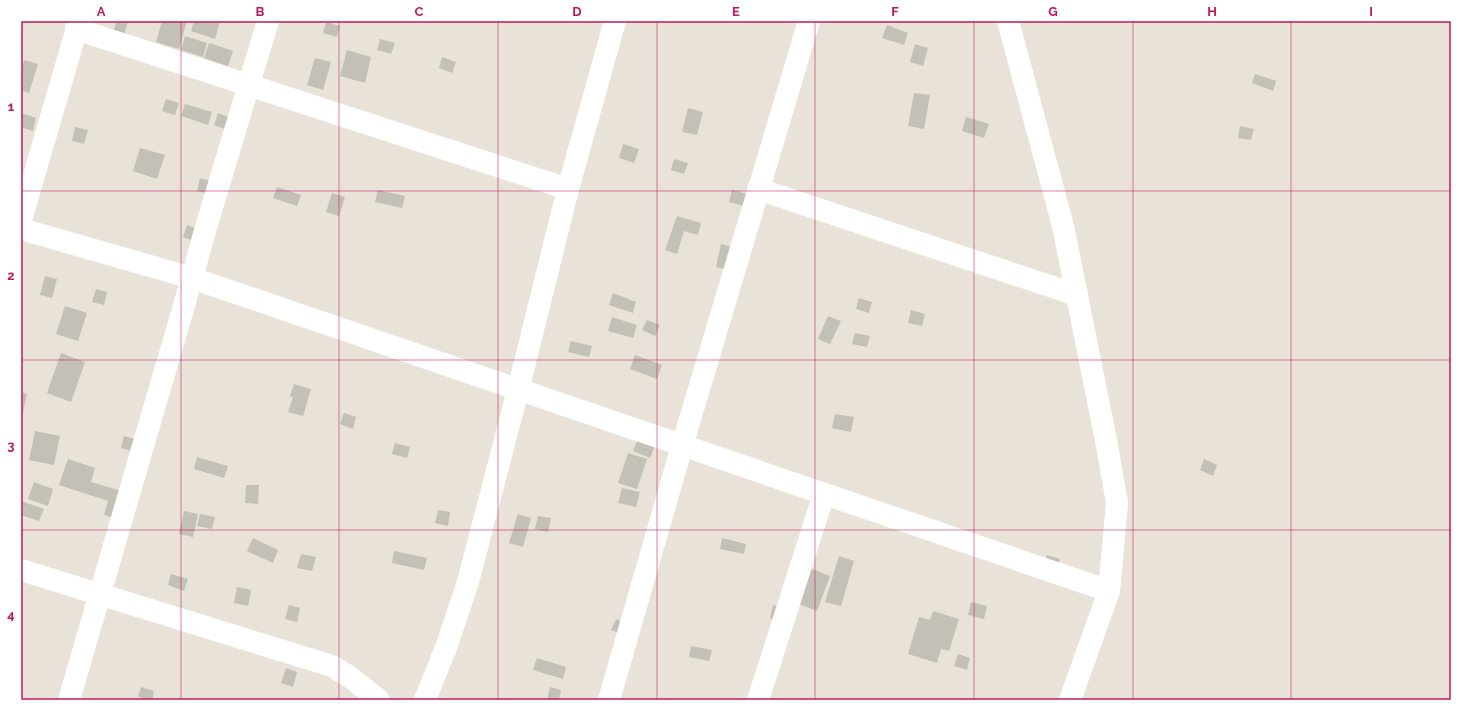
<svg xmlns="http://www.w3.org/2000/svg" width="1472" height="721" viewBox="0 0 1472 721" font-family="Raleway,sans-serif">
<rect width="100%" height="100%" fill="#e8e2d8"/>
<!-- building -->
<g fill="#c3c0b7">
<path d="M116,21H128L124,36L113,33Z"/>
<path d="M162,21H187L179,49L156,42Z"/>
<path d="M194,21H220L215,39L191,31Z"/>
<path d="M326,22L340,26L337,37L323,33Z"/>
<path d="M887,25L908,33L904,45L882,38Z"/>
<path d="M185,36L207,43L203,57L181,50Z"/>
<path d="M380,39L395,43L391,54L377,50Z"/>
<path d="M209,43L233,51L228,66L204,58Z"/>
<path d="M915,44L928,48L923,66L910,62Z"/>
<path d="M347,50L371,57L365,83L340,76Z"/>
<path d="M442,57L456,62L452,73L439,68Z"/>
<path d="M315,58L331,62L323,90L307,85Z"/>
<path d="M24,60L38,64L29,93L21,90V70Z"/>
<path d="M1255,74L1276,81L1273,91L1252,83Z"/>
<path d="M914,93L930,95L924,129L908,126Z"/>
<path d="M166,99L179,103L175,115L162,111Z"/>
<path d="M185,104L212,112L208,125L181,116Z"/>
<path d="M688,108L703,112L697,135L682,132Z"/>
<path d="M21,113L36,118L33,131L21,127Z"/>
<path d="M218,113L231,118L227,130L214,125Z"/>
<path d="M966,117L989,124L984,138L962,131Z"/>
<path d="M1240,126L1254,129L1251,140L1238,138Z"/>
<path d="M75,127L88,130L84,144L72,141Z"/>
<path d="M623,144L639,149L634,163L619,158Z"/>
<path d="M140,148L165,155L157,179L133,171Z"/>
<path d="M674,159L688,163L684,174L671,170Z"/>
<path d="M200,178L214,182L211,194L197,191Z"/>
<path d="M277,187L301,195L297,206L273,198Z"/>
<path d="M378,190L405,196L402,208L375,202Z"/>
<path d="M732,190L747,194L743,206L729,202Z"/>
<path d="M332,193L345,197L339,216L326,212Z"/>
<path d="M677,216L701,223L698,235L684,231L677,254L665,250Z"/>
<path d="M187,225L201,230L197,242L183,237Z"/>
<path d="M721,244L732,247L727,270L716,267Z"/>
<path d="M45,276L57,279L52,298L40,295Z"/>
<path d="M96,289L107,292L104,305L92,302Z"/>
<path d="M613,293L636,302L633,313L609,305Z"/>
<path d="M859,298L872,302L869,313L856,309Z"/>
<path d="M65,306L87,313L78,341L56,334Z"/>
<path d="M911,310L925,314L922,326L908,323Z"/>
<path d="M828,316L841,321L830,344L818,339Z"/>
<path d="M612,317L637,325L633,338L608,331Z"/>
<path d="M647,320L660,325L655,336L642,330Z"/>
<path d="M855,333L870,336L867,347L852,344Z"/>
<path d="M571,341L592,346L589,357L568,352Z"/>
<path d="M61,353L85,362L71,402L47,393Z"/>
<path d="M635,355L662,365L657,379L630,369Z"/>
<path d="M294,384L311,389L303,416L288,412L293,397L290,396Z"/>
<path d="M21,392L27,394L22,417H21Z"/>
<path d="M344,413L356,417L353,429L340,424Z"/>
<path d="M835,414L854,417L851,432L832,428Z"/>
<path d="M35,431L60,436L54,465L29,460Z"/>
<path d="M124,436L138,440L135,452L121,448Z"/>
<path d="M638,439L655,446L650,458L633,451Z"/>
<path d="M395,443L410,447L407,458L392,454Z"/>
<path d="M628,453L647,459L637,489L618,483Z"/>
<path d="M197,457L228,466L224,478L194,469Z"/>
<path d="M68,459L95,468L91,482L125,492L116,518L104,515L108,501L59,485Z"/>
<path d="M1204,459L1217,465L1213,476L1200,470Z"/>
<path d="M34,482L53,489L48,506L28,499Z"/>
<path d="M246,485H259L258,504L245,503Z"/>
<path d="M622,488L640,492L636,507L618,503Z"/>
<path d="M21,501L44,509L39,521L21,515Z"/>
<path d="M438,510L450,512L448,526L435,523Z"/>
<path d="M184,511L198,514L193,537L179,534Z"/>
<path d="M200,514L215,517L212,529L197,526Z"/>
<path d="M518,514L531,518L523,547L509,543Z"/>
<path d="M538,516L551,518L548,532L535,529Z"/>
<path d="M253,538L278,550L273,563L247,551Z"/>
<path d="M722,538L746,544L744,554L720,549Z"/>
<path d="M394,551L427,558L424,570L392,563Z"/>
<path d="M301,554L316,557L312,571L297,568Z"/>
<path d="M1047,555L1060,559L1056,570L1043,566Z"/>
<path d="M839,556L854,561L841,606L825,602Z"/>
<path d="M799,564L830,576L817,611L786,599Z"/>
<path d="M171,574L188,579L184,591L168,585Z"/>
<path d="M237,587L251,590L248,606L234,603Z"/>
<path d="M971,602L987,606L984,619L968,615Z"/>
<path d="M289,605L300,608L297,622L285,619Z"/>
<path d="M773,605L788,609L785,622L770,618Z"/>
<path d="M933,611L959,619L949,651L941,649L937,663L908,654L919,617L930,620Z"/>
<path d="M616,619L629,625L624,635L611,630Z"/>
<path d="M691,646L712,650L709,661L689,657Z"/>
<path d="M958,654L970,658L967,670L954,666Z"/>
<path d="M537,658L566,667L563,679L533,670Z"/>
<path d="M286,668L297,672L293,687L281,683Z"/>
<path d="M141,687L154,691L152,700L138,697Z"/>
<path d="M550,687L561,690L559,700H547Z"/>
</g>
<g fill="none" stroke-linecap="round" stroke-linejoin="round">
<!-- minor -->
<g stroke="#fff" stroke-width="22">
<path d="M1008,21L1063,226L1106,440L1117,503L1109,591L1070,700"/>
<path d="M76,29L568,189"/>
<path d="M758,189L1077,295"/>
<path d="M21,220L79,21"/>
<path d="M21,229L192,278L1109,591"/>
<path d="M21,570L332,666L350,677L379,700"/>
<path d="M69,700L192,278L204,234L268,21"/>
<path d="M425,700L447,645L468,582L518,390L568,189L615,21"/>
<path d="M609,700L682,446L809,21"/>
<path d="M758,700L824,494"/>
</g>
</g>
<!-- grid -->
<path fill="none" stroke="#c2185b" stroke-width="1" stroke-opacity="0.55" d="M181,21V700M339,21V700M498,21V700M657,21V700M815,21V700M974,21V700M1133,21V700M1291,21V700M21,191H1451M21,360H1451M21,530H1451"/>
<!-- border -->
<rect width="1472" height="721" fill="none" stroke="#ffffff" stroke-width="44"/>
<rect x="22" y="22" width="1428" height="677" fill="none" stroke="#c2185b" stroke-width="1.5"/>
<g font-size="13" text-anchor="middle" font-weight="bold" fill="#c2185b">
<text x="101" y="16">A</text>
<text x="260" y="16">B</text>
<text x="419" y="16">C</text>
<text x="577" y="16">D</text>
<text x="736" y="16">E</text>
<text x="895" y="16">F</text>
<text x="1053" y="16">G</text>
<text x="1212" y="16">H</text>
<text x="1371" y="16">I</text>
<text x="11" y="111">1</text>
<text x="11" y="280">2</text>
<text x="11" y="450">3</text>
<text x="11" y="619">4</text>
</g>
</svg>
